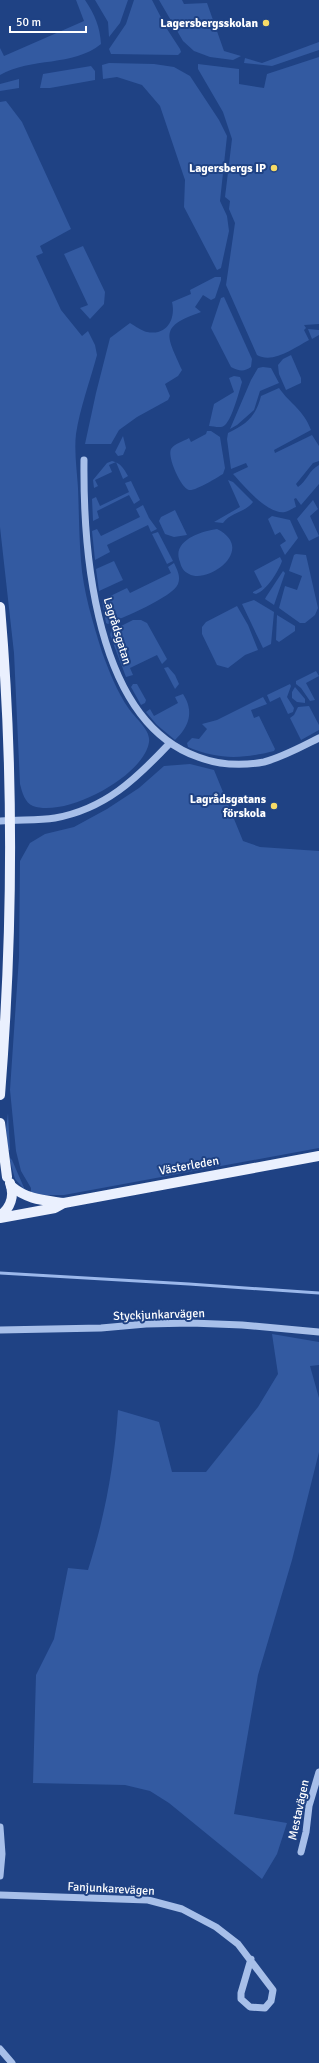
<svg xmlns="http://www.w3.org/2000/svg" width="319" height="2063" viewBox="0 0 319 2063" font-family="Signika,sans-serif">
<rect width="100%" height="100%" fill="#1f4284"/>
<!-- green -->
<g fill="#335aa1">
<path d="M76,0H85C95,15 100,27 101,44C73,67 31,57 0,75V48L4,56L84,21Z"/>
<path d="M95,0H128L120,23L109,37L108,22Z"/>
<path d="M134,0H152L167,29L180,49L181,52L178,55L111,54L109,49L126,24Z"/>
<path d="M159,0H182L184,4L207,3L224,51L241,56L233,60L210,57L194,51L183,41Z"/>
<path d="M319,42V50L272,66L244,63L245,58L262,63Z"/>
<path d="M319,57V324L304,325L306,328L304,330L309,340C294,348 273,364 257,355L226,285L235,223L229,209L230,201L225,197L232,139L223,112L198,69V64L239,69V84L264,88L267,74Z"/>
<path d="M109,63L154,64L174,67L190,76L219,120L227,136L220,201L227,216L229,231L221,268L217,270L184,207L185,180L160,106L142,85L117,77L103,79L102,65Z"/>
<path d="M91,66L95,71V80L50,88H40L43,74Z"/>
<path d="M19,79V88L0,91V84Z"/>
<path d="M6,101L22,122L71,229L40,246L43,253L36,256L61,310L82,336L88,331L95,345L97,355C90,381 80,408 76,434C74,451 77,471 78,488C79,512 79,537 81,561C83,591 93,623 102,652C109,671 117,692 129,709C135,718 151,730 149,742C144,776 66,818 33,806C25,803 22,792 20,784L14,653L0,527V102Z"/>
<path d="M83,246L105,292L104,304L90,319L80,308L88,305L64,254Z"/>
<path d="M215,277H221V280L215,298L211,300L203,295L195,307L201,312C159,327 166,334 182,370L178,376L165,384L170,396L168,400L137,417L119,430L111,444H85L96,393L110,338L130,323C135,326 142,331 147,332C167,336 176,319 172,302L191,294L190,290Z"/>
<path d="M224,297L252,359L251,367C244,372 239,371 231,367L211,328L221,298Z"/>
<path d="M308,329L319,330V335L312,339Z"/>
<path d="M291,355L301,378V383L286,390L279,374L278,365L283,359Z"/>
<path d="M263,367L271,368L279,383L260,391L254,410L237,425L230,429L251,380L258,368Z"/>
<path d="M234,376L240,377L242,382C239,392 232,419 225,425C221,429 214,426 209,426L214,404L234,392L229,378Z"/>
<path d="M279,388C291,405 303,409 311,430L274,450L275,453L312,435L319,446V461L313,463L296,484L298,487C307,481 309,470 319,465V484L301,505L296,498L294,499L296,507C293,508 289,511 285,512C268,515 244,486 233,474L248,467L246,463L231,469L227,439L228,433C247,424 256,416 261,396Z"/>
<path d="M207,431H211L220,437L225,468L223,474C216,478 196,491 189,490C181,488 167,457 171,449C174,444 184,441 189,438L191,442L206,434Z"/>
<path d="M123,436L126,448L123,455L118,456L115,452Z"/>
<path d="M112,461C121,463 124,469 128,476L123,479L116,462L109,465L112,472L95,480L98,486L94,488L93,480L107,463Z"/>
<path d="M228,480L233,482L253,502C246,512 231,512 223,523L214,522L240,507Z"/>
<path d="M131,481L140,500L134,504L129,495L97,511L99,518L93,521L92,499L96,497L100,506L129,492L125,483Z"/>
<path d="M313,500L318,509L310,516L319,536L309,541L297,519Z"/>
<path d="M143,505L149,518L157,529L151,532L148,525L107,545L110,552L95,560L92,531L97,529L101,536L140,517L136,509Z"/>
<path d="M175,510L187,535L174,537L165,534L159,521L161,517Z"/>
<path d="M272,516L290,520L298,538L285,555L280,545L286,541L280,532L275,535L268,519Z"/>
<path d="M217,529C257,549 208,585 189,574C184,572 181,567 180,562C171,541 201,531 217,529Z"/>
<path d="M158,532L173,561L167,564L152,534Z"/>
<path d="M296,554L306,555L318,608L315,615L305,623H300L279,608L285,586L297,590L302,576L289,571L294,555Z"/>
<path d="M280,557L282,561C278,572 267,590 256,594L253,593V592L262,587L254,571Z"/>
<path d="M114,561L123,580L99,591L96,569Z"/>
<path d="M174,563C177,570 181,576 178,584C173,597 122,618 108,624L106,623L102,600L127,588L130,593L171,573L168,567Z"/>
<path d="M283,571L285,573L274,605L265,599L266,597Z"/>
<path d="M254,600L274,612L271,644L263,648L242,604Z"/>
<path d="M237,606L248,625L258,650L245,655L228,668L217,665L202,634V627L206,622Z"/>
<path d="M277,615L295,626V631L279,642L276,640Z"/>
<path d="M133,620H141L147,623L167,659L162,664L157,655L130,668L133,675L126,677L110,635L111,631Z"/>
<path d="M168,667L175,675L179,684L175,689L164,668Z"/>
<path d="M316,671L319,676L306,683L315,700L310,701L301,688L296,684V681Z"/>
<path d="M133,684H137L146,700L145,703L141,705L131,687Z"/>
<path d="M290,684L291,686L287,697L294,708L293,712L288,714L280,697L270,702L267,695Z"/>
<path d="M295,687L305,699V703L297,702L292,698V692Z"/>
<path d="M183,694C194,711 190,726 175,740L157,725L146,712L150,709L154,716L178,703L175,697Z"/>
<path d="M263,697L267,704L251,710L254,718L259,716L275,749L274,751C242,759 219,760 188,747L187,743L192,738L199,739L207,729L202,724L217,720Z"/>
<path d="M309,706L319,725V730L301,740L290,718L294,715L298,707Z"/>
<path d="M190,764L214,770L243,841L260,847L319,851V1148L64,1195H31V1188L21,1171L16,1151L10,1090L19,957L20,861L30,843L45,834L74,827L107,809L139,788L164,766Z"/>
<path d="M8,1113L10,1150H8L6,1129Z"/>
<path d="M9,1157L12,1160L25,1190L15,1179Z"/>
<path d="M272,1334L319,1342V1365L310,1366L319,1398V1452L292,1560L258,1675L234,1814L287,1823L277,1854L262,1879L169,1803L150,1791L125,1785L33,1783L36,1675L54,1639L68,1568L88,1570C105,1516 114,1467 118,1410L159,1422L172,1472H206L258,1407L278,1374Z"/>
</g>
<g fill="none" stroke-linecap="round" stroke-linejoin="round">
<!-- stream -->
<path stroke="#9bb8eb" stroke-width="3" d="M0,1273L189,1284L319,1293"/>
<!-- minor -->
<g stroke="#a7bfe9" stroke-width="7">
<path d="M84,460C83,552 95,721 198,757C219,765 242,766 264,762C283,757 301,747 319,738"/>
<path d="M0,821C18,819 37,821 55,818C105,809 136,779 169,744"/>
<path d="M0,1330L101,1328L146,1324L191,1323L242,1325L319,1332"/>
<path d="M0,1827L2,1854L0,1876"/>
<path d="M301,1852L306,1832L309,1806L319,1772"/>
<path d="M0,1895L148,1900L182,1909L216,1927L238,1944L273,1990L271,2001L265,2008L250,2007L241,1999V1993L251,1959"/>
<path d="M0,2049L12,2063"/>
</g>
<!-- major -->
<g stroke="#eaf0fe" stroke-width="10">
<path d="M0,607C14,770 13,932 0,1095"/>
<path d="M0,1123L7,1177"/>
<path d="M11,1186C28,1200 43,1200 64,1203L319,1156"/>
<path d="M0,1216C10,1208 15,1196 10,1183"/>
<path d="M0,1218L55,1208L64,1203"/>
</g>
</g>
<!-- markers -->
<g fill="#f7db67" stroke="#1f4284" stroke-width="1.5">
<circle cx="266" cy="23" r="4"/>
<circle cx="274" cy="168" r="4"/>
<circle cx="274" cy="806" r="4"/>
</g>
<g text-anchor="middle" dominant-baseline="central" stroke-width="4" stroke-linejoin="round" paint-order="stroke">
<!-- poi labels -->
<g font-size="12" font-weight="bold" fill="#fff" stroke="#1f4284" text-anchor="end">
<text x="258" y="23">Lagersbergsskolan</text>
<text x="266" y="168">Lagersbergs IP</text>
<text x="266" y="799">Lagrådsgatans<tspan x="266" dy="14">förskola</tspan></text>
</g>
<!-- street labels -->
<g font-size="12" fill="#fff" stroke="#1f4284">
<text transform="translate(117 631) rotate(73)">Lagrådsgatan</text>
<text transform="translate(189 1166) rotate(-10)">Västerleden</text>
<text transform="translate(159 1315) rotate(-2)">Styckjunkarvägen</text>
<text transform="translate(299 1810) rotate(-78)">Mestavägen</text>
<text transform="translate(111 1889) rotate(3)">Fanjunkarevägen</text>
</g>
</g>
<!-- scale -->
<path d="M10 26v6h76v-6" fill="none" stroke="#ffffff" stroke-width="2"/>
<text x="16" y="26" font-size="12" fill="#ffffff" stroke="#1f4284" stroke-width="3" paint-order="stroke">50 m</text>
</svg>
